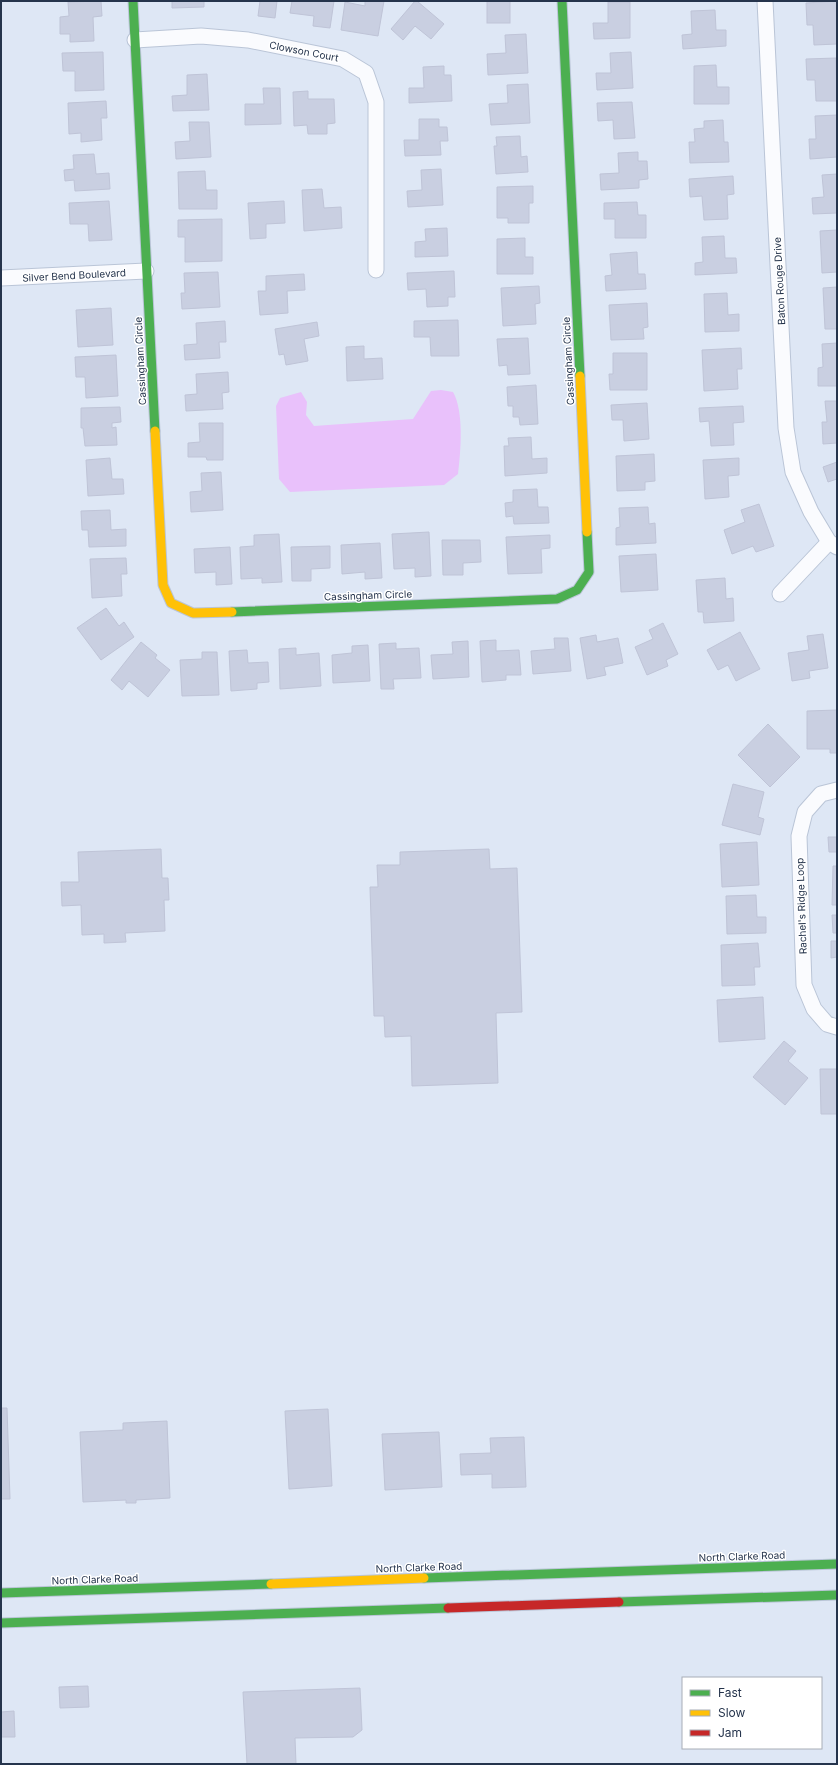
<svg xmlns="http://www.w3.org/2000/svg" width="838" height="1765" viewBox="0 0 838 1765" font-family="Inter,sans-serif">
<rect width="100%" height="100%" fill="#dee7f5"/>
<!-- water -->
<path fill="#e9c1fb" d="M441,390L453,392C464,411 461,451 458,474L444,485L290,492L279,479L276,406L280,398L301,392L307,402L306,415L314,426L413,419L431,391Z"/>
<!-- building -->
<g fill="#c9cfe1" stroke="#bfc4d7">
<path d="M101,1L102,16L93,17L94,41L70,42V34H60V17L69,16L68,2Z"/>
<path d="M172,1H204V7L172,8Z"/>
<path d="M260,1H277L275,18L258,16Z"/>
<path d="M292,1H334L330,28L313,26L314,16L290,13Z"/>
<path d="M365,1H384L378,36L341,30L345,2L365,6Z"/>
<path d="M415,1H417L444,24L431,39L415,26L403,40L391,29Z"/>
<rect x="487" y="1" width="23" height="22"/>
<path d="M837,1V44L814,45L813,25H807L806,3Z"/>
<path d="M608,2H630V38L594,39L593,23H608Z"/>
<path d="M715,10L716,30H726V46L683,49L682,35L692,34L691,11Z"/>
<path d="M526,34L528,73L488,75L487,54L506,53L505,35Z"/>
<path d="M103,52L104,90L75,91V71H63L62,53Z"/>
<path d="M631,52L633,88L597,90L596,73H611L610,53Z"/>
<path d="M836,58L837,101H816L815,80H807L806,59Z"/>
<path d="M716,65L717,87H729V104H694V66Z"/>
<path d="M444,66V75H451L452,101L409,103V88H424L423,67Z"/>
<path d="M207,74L209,110L173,111L172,96L187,95V75Z"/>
<path d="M528,84L530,123L491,125L489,104L508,103L507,85Z"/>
<path d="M263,88H280L281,124L245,125V104H264Z"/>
<path d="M308,91V99H334L335,123L327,124V134H308L307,125L294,126L293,92Z"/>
<path d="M106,101L107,118H101L102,140L81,142V133L69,134L68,103Z"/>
<path d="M632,102L635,138L614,139L613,120L598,121L597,103Z"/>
<path d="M837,115V157L810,159L809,139H816L815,116Z"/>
<path d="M419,119H439V127H447L448,141H440L441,155L405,156L404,140H419Z"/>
<path d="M723,120L724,142H728L729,162L690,163L689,142H695L694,129L704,128V121Z"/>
<path d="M189,122H209L211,157L176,159L175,142L190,141Z"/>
<path d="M520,136L521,157L527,156L528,172L496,174L494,146H497L496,137Z"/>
<path d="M638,152V161H647L648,179L639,180V188L601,190L600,174L619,173L618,153Z"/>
<path d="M94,154L96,174L109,173L110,189L75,191L74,180L65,181L64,170L74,169L73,155Z"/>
<path d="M441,169L443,205L408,207L407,191L422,190L421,170Z"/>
<path d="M205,171L206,190H217V209H179L178,172Z"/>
<path d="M837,174V213L813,214L812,198L824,197L822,175Z"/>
<path d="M733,176L734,194L727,195L728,219L704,220L702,196L690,197L689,179Z"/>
<path d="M533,186V203H529V223H508V218H497V187Z"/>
<path d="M322,189L324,208L341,207L342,228L304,231L302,190Z"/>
<path d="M109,201L112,240L89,241L88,224H70L69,203Z"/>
<path d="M284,201L285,223L266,224V238L250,239L248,203Z"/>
<path d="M637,202L638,215H646V238H615V219H604V203Z"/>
<path d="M222,219V261L185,262V237H178V220Z"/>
<path d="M447,228L448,256L415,257V242L426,241L425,229Z"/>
<path d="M837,230V272L822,273L820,231Z"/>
<path d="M724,236L725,258H736L737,273L695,275V263L703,262L702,237Z"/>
<path d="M525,238V257H533V274H497V239Z"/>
<path d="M637,252L638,274H645L646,289L606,291L605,276L612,275L610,254Z"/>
<path d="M454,271L455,297H448V306L427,307L426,289L408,290L407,273Z"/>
<path d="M218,272L220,307L182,309L181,293H185L184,273Z"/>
<path d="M304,274L305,290L287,291L288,313L260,315L258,291H266V276Z"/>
<path d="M539,286L540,303L535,304L536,324L503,326L501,288Z"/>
<path d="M837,287V329H825L823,288Z"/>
<path d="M727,293L728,315L739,314V331L705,332L704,294Z"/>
<path d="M647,303L648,327L643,328L644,339L611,340L609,305Z"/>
<path d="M111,308L113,345L78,347L76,310Z"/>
<path d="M458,320L459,356H431L430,337H414V321Z"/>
<path d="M225,321L226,342H219L220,358L185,360L184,345L197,344L196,323Z"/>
<path d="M317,322L319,336L304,339L308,361L286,365L284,354L279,355L275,329Z"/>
<path d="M528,338L530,374L508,375L507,365L499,366L497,339Z"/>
<path d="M837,343V386H818V368L823,367L822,344Z"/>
<path d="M364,346V359L382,358L383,379L347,381L346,347Z"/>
<path d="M741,348L742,369H737L738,389L704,391L702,350Z"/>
<path d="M613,353H647V390H610L609,374H613Z"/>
<path d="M116,355L118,396L86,398L85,377H76L75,357Z"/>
<path d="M228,372L229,392L222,393L223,409L186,411L185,395L197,394L196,374Z"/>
<path d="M536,385L538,424L520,425L519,417H513V406H508L507,387Z"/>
<path d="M825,401H837V443L823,444L822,422H827Z"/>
<path d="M647,403L649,439L624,441L623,420H612L611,405Z"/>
<path d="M743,406L744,422L733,423L734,445L711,446L709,421L700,422L699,408Z"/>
<path d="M120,407L121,422L112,423V428L116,427L117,445L85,446L83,428H81V408Z"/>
<path d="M199,423H223V460H207L206,457H188V443L200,442Z"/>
<path d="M531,437L532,459L547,458V473L505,476L504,446H509L508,438Z"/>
<path d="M654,454L655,481L645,482V490L617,491L616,456Z"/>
<path d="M110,458L112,479H123L124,494L88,496L86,460Z"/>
<path d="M739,458V475L728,476L729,497L705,499L703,460Z"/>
<path d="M837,462V479L828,482L823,467Z"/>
<path d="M221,472L223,510L191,512L190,492L202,491L201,473Z"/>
<path d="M537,489L538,507H548L549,523L514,524L513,516L506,517L505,503L513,502V490Z"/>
<path d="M759,504L774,546L756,552L753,546L732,554L724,530L745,522L741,510Z"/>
<path d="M648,507L649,524L655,523L656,543L616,545V528L620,527L619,508Z"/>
<path d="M110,510L111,530L126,529V546L89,547L88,530H82L81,511Z"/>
<path d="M429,532L431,576L415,577V568L394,569L392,534Z"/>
<path d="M279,534L282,582L262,583V578L241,579L240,547L254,546V535Z"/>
<path d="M550,535V548L541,549L542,573L508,574L506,537Z"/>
<path d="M442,540H480L481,562L463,563V575H443Z"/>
<path d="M380,543L382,578L365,579V572L342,574L341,545Z"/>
<path d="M330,546V568L311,569V581H292L291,547Z"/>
<path d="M230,547L232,584L216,585V572L195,573L194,549Z"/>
<path d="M656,554L658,590L621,592L619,556Z"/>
<path d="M126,558L127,574H121L122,596L92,598L90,559Z"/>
<path d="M725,578L726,599L733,598L734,621L704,623L703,612H698L696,580Z"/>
<path d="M106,608L119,626L124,622L134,637L101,660L77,628Z"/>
<path d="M663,623L678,654L666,660L668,666L647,675L635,647L653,639L649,630Z"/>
<path d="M740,632L760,669L736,681L728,665L718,670L707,650Z"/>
<path d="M823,634L828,668L809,671L810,678L792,681L788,653L809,650L807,636Z"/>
<path d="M596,635L597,642L618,638L623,663L604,667L606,675L587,679L580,638Z"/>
<path d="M554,638H568L571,671L533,674L531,651L555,649Z"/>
<path d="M496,640V651L519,650L521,675H506V680L482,682L480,641Z"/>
<path d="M468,641L469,677L433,679L431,655L453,654L452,642Z"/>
<path d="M141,642L157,655L155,658L170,670L148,697L129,681L122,690L111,680Z"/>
<path d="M396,643V649L419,648L421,678L393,679L394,689H381L379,644Z"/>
<path d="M368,645L370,681L333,683L332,655L352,653V646Z"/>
<path d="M296,648V655L319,653L321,686L280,689L279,649Z"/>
<path d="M247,650L248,663L268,662L269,682L257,683V689L231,691L229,651Z"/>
<path d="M202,652H217L219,695L182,696L180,660L202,659Z"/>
<path d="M837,710V753H830V749H807V711Z"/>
<path d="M768,724L800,757L770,787L738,755Z"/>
<path d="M733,784L764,792L758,817L764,819L760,835L722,825Z"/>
<path d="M828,837H837V852H829Z"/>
<path d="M757,842L759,885L722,887L720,844Z"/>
<path d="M161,849L162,878H168L169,900H164L165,931L125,933L126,942L104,943V934L82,935L81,905L62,906L61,882H79L78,852Z"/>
<path d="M489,849L490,869L517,868L522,1012L496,1013L498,1083L412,1086L411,1036L385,1037L384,1016H374L370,887H378L377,865H400V852Z"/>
<path d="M833,866H837V905H832Z"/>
<path d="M756,895L757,917H766V933L727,934L726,896Z"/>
<path d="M832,915H837V933H833Z"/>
<path d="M831,941H837V957L831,958Z"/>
<path d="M758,943L760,967H754L755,985L722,986L721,945Z"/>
<path d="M763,997L765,1039L719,1042L717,1000Z"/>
<path d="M784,1041L796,1051L788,1061L808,1078L785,1105L753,1077Z"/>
<path d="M820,1069H837V1114H821Z"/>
<path d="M1,1408H7L10,1499H1Z"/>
<path d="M328,1409L332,1486L289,1489L285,1411Z"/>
<path d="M167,1421L170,1498L136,1500V1503H126V1500L83,1502L80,1432L123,1430V1423Z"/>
<path d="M439,1432L442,1487L385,1490L382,1434Z"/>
<path d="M524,1437L526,1487L492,1488V1474L461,1475L460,1454L491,1453L490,1438Z"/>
<path d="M88,1686L89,1707L60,1708L59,1687Z"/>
<path d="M360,1688L362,1730L353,1737L295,1738L296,1764H247L243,1692Z"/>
<path d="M14,1711L15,1737H1V1712Z"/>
</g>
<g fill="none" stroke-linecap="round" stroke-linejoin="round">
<!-- street casing -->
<g stroke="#bac5d7" stroke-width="17">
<g id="street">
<path d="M765,1L786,428L793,472L811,512L829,542L837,547"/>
<path d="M135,40L201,36L248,40L343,59L366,73L376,102V270"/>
<path d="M1,278L146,271"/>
<path d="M780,594L829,542"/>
<path d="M837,790L821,794L805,812L799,836L804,985L814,1009L827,1024L837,1027"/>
</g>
</g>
<!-- fast casing -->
<g stroke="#bac5d7" stroke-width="11">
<g id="fast">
<path d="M133,1L155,431"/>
<path d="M562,1L580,376"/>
<path d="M232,612L557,599L577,590L589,572L587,532"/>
<path d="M424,1578L837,1564"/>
<path d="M1,1593L271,1584"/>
<path d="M619,1602L837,1595"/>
<path d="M1,1623L448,1608"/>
</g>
</g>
<!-- slow casing -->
<g stroke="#bac5d7" stroke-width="11">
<g id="slow">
<path d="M580,376L587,532"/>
<path d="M155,431L163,585L171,603L193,613L232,612"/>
<path d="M271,1584L424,1578"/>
</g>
</g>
<!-- jam casing -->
<g stroke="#bac5d7" stroke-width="11">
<path id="jam" d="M448,1608L619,1602"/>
</g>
<!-- street -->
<use href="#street" stroke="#fafbfe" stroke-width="15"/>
<!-- fast -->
<use href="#fast" stroke="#4caf50" stroke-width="9"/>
<!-- slow -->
<use href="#slow" stroke="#ffc107" stroke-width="9"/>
<!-- jam -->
<use href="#jam" stroke="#c62828" stroke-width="9"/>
</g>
<g text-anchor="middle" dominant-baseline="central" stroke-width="3" stroke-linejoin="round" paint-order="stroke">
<!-- street labels -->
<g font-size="10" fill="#25344c" stroke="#fff">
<text transform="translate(304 51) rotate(11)">Clowson Court</text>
<text transform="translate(74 275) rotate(-3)">Silver Bend Boulevard</text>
<text transform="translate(779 281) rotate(-93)">Baton Rouge Drive</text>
<text transform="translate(140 361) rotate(-93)">Cassingham Circle</text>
<text transform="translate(568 361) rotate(-93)">Cassingham Circle</text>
<text transform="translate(368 595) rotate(-2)">Cassingham Circle</text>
<text transform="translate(801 906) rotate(-92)">Rachel's Ridge Loop</text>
<text transform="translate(742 1556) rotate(-2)">North Clarke Road</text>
<text transform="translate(419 1567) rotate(-2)">North Clarke Road</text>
<text transform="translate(95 1579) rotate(-2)">North Clarke Road</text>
</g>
</g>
<!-- border -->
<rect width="838" height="1765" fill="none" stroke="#25344c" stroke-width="4"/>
<!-- legend -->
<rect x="682" y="1677" width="140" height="72" fill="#ffffff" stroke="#a8aeb7"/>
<rect x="690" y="1690" width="20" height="6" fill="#4caf50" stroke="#a8aeb7"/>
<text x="718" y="1697" font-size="12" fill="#25344c">Fast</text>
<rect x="690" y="1710" width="20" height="6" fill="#ffc107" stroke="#a8aeb7"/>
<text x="718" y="1717" font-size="12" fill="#25344c">Slow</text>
<rect x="690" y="1730" width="20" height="6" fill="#c62828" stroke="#a8aeb7"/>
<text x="718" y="1737" font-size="12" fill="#25344c">Jam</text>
</svg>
